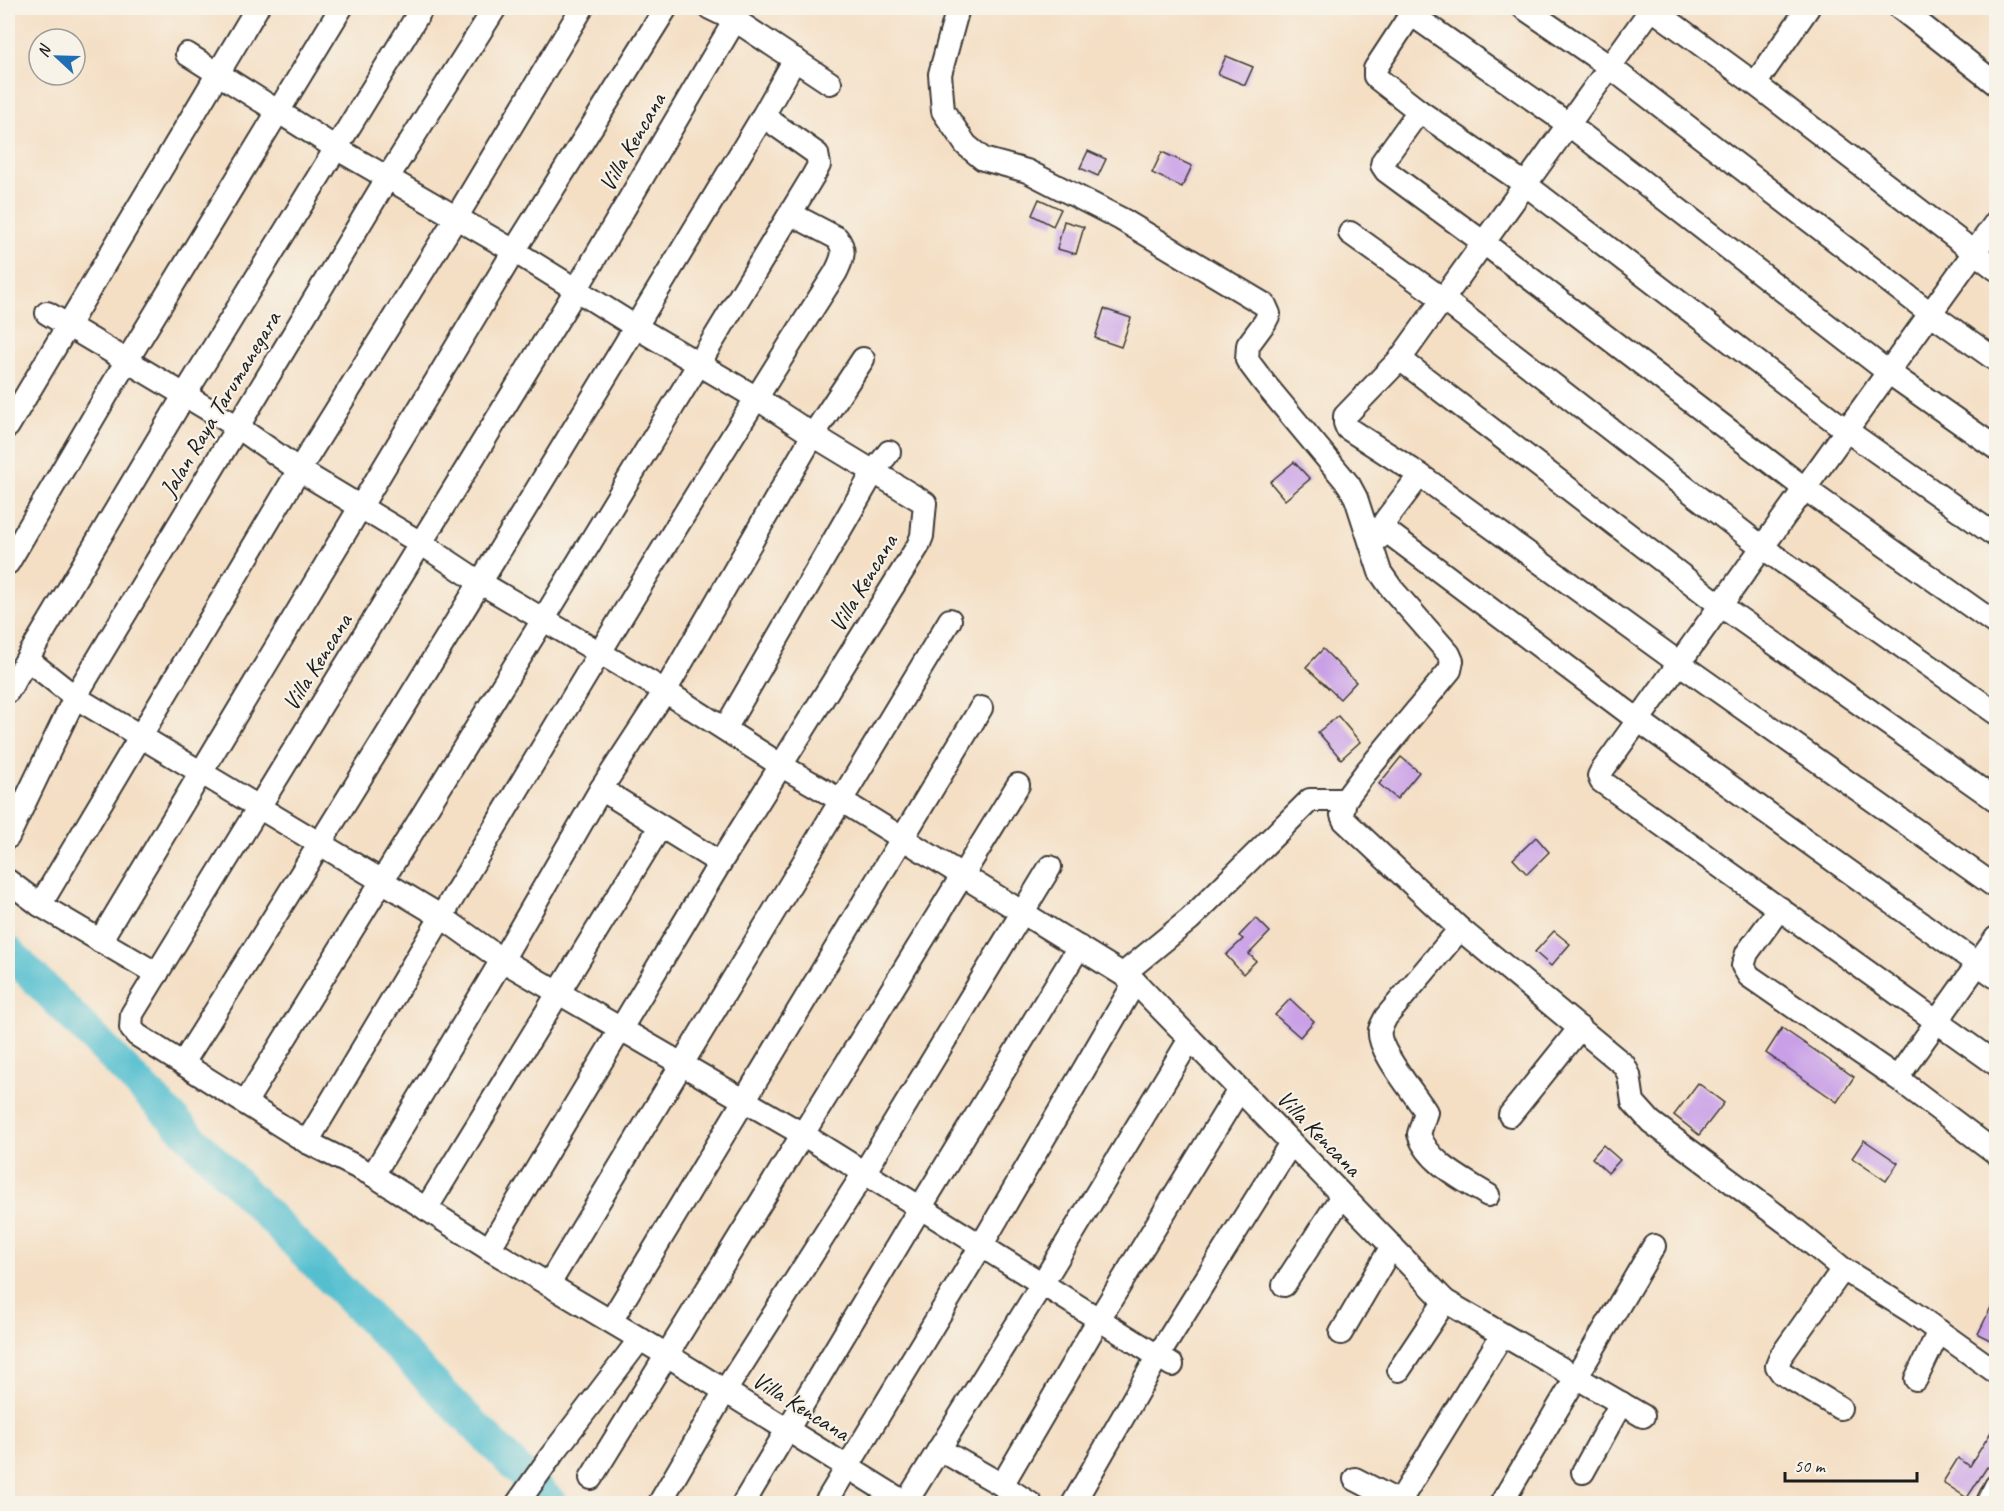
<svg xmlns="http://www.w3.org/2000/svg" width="2004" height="1511" viewBox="0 0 2004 1511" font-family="Caveat,sans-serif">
<rect width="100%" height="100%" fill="#f7f3e8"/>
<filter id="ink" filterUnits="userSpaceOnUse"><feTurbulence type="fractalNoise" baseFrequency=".0167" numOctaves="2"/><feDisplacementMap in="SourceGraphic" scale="12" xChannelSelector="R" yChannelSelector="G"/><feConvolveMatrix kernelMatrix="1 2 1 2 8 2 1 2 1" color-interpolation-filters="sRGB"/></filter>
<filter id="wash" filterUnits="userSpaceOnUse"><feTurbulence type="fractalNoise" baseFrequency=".008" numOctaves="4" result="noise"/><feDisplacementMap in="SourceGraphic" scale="24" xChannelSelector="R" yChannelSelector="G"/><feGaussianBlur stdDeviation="1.35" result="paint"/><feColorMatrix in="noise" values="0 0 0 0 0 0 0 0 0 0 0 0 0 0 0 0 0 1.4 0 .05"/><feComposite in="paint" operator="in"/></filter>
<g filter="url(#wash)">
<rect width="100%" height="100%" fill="#f4dfc5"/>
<!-- water -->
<path fill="#55bfd0" stroke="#386e76" stroke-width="1.5" d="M8,938L23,954L12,969L8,963Z"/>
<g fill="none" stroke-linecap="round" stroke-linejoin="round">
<!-- river -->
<path stroke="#55bfd0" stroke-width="32" d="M8,951L552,1504"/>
</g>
<g id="blocks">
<!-- building -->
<g fill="#c9a0e7">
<path d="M1226,56L1253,67L1245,85L1218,74Z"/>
<path d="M1088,151L1106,159L1098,176L1080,168Z"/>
<path d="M1162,152L1192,166L1182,187L1152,173Z"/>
<path d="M1039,199L1061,209L1053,226L1032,215Z"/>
<path d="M1064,221L1084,227L1076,254L1057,249Z"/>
<path d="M1104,309L1131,318L1121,347L1095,338Z"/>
<path d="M1294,462L1310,479L1285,500L1270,482Z"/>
<path d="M1323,649L1356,682L1340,699L1306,667Z"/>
<path d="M1338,716L1360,742L1341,759L1318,732Z"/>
<path d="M1401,757L1419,772L1397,799L1379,784Z"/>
<path d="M1536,837L1549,852L1527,874L1513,859Z"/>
<path d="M1256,918L1270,932L1249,954L1256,961L1243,974L1226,955L1243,939L1239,936Z"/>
<path d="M1554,931L1570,944L1551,966L1535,952Z"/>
<path d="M1290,999L1314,1021L1300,1037L1275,1015Z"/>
<path d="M1782,1028L1854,1077L1837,1102L1766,1053Z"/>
<path d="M1698,1083L1724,1103L1699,1135L1674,1115Z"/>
<path d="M1864,1140L1898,1163L1886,1181L1852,1158Z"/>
<path d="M1603,1145L1620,1160L1608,1173L1592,1158Z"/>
<path d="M1996,1297V1343L1978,1334Z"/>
<path d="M1996,1424V1473L1987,1467L1967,1498L1943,1482L1958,1458L1970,1466Z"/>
</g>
</g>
</g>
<g filter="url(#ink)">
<use href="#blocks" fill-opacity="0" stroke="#3c3935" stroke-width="1.5"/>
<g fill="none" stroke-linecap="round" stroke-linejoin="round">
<!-- minor casing -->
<g stroke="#3c3935" stroke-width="26">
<g id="minor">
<path d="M710,8L735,20L830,83"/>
<path d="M958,8L940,74L943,111L966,145L983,159L1027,171L1121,219L1265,305L1269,314L1265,322L1248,345L1247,360L1265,384L1349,485L1356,498L1380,572L1392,589L1449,654L1452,661L1450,670L1366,772L1345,800L1342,815L1344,820L1460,929L1624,1065L1629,1075L1633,1102L1651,1122L1787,1223L1843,1269L1912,1312L1996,1372"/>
<path d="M1415,8L1375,69V76L1378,79L1419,111L1525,184L1846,430L1996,536"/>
<path d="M1524,8L1610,67L1930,313L1996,360"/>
<path d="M1651,8L1755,84L1996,269"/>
<path d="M1652,8L1400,359L1345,416V423L1347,428L1420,475L1679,663L1996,887"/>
<path d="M1900,8L1996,84"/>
<path d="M1411,14L1568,124L1888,372L1996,448"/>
<path d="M735,20L576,290L132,1014L131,1028L137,1035L307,1142L373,1175L489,1249L667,1355L907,1504"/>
<path d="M187,54L336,148L514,251L636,327L755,397L813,435L925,503L922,536L918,546L720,863L489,1249"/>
<path d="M1755,84L1808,8"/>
<path d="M1419,111L1383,161L1382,165L1386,171L1484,243L1804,488L1996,624"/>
<path d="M1996,222L1601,772L1599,776L1601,781L1996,1064"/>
<path d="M1350,233L1444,300L1762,547L1996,713"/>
<path d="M47,313L238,427L299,470L422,544L481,583L665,691L782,766L842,801L1135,982L1445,1301L1643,1416"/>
<path d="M1400,359L1720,605L1996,800"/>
<path d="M8,426L257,8"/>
<path d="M1382,526L1385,530L1638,720L1996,977"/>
<path d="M1379,538L1385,521L1420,475"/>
<path d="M8,563L126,362L341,8"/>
<path d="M27,659L75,697L442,917L502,960L804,1135L1172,1365"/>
<path d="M8,691L184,396L422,8"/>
<path d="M725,729L874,471L889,452"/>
<path d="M601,789L720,863"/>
<path d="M8,837L75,697L388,177L495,8"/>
<path d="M8,881L40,905L157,974"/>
<path d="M40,905L299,470L456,218L582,8"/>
<path d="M1780,908L1747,953L1743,966L1749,976L1897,1078L1996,1153"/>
<path d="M1460,929L1386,1017C1384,1021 1381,1026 1380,1030C1376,1049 1416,1095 1426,1112L1419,1134C1428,1163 1464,1180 1488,1195"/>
<path d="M100,941L514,251L666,8"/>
<path d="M1123,974L1190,919L1310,800H1345"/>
<path d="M183,1063C380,750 572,433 763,116L795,59"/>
<path d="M1897,1078L1996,938"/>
<path d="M245,1103L543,620L813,176L819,165L817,154L763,116"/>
<path d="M1510,1115L1580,1028"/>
<path d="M307,1142C481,851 653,558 836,272C842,259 847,251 837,238L791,214"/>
<path d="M373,1175L502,960L601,789L665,691L813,435L863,359"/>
<path d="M426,1209L660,827"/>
<path d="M549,1284L950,620"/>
<path d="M1284,1285L1342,1196"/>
<path d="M611,1321L981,708"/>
<path d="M1341,1333L1392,1246"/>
<path d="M1399,1370L1445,1301"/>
<path d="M1916,1379L1939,1331"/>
<path d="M1840,1408L1782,1373L1777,1366L1781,1356L1843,1269"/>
<path d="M939,1449L1002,1485L1031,1504"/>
<path d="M1583,1472L1621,1403"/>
<path d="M591,1478L1018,785"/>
<path d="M1355,1479L1403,1504"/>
<path d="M1002,1485L1099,1319L1239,1090"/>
<path d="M517,1504L551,1456L640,1339"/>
<path d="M659,1504L725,1391L864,1173L1050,867"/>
<path d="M743,1504L920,1208L1079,947"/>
<path d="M825,1504L981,1246L1135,982"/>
<path d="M905,1504L1042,1284L1190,1039"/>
<path d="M1073,1504L1158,1356L1291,1143"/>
<path d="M1398,1504L1502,1335"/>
<path d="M1501,1504L1654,1246"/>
<path d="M1987,1504L1996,1486"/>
</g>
</g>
<!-- minor -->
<use href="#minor" stroke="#fff" stroke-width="22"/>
</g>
</g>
<g text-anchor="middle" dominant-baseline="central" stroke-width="4.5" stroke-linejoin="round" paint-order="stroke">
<!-- street labels -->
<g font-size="24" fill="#1c1c1c" stroke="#f7f3e8">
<text transform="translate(632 142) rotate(-60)">Villa Kencana</text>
<text transform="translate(220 404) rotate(-59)">Jalan Raya Tarumanegara</text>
<text transform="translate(863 583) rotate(-59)">Villa Kencana</text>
<text transform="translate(317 662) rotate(-58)">Villa Kencana</text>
<text transform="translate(1319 1133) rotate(46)">Villa Kencana</text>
<text transform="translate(801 1406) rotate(32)">Villa Kencana</text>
</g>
</g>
<!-- margin -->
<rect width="2004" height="1511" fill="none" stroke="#f7f3e8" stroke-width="30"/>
<!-- north arrow -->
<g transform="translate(57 57) rotate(292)"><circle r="28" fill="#f7f3e8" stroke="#9f9d96" stroke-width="1.5"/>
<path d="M0-4.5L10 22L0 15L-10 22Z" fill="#1f6fb2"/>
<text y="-9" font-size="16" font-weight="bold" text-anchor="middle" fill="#1c1c1c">N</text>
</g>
<!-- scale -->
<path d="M1785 1472v9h132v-9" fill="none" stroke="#1c1c1c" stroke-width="3"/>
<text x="1794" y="1472" font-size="18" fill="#1c1c1c" stroke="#f7f3e8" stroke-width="4.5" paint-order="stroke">50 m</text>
</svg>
